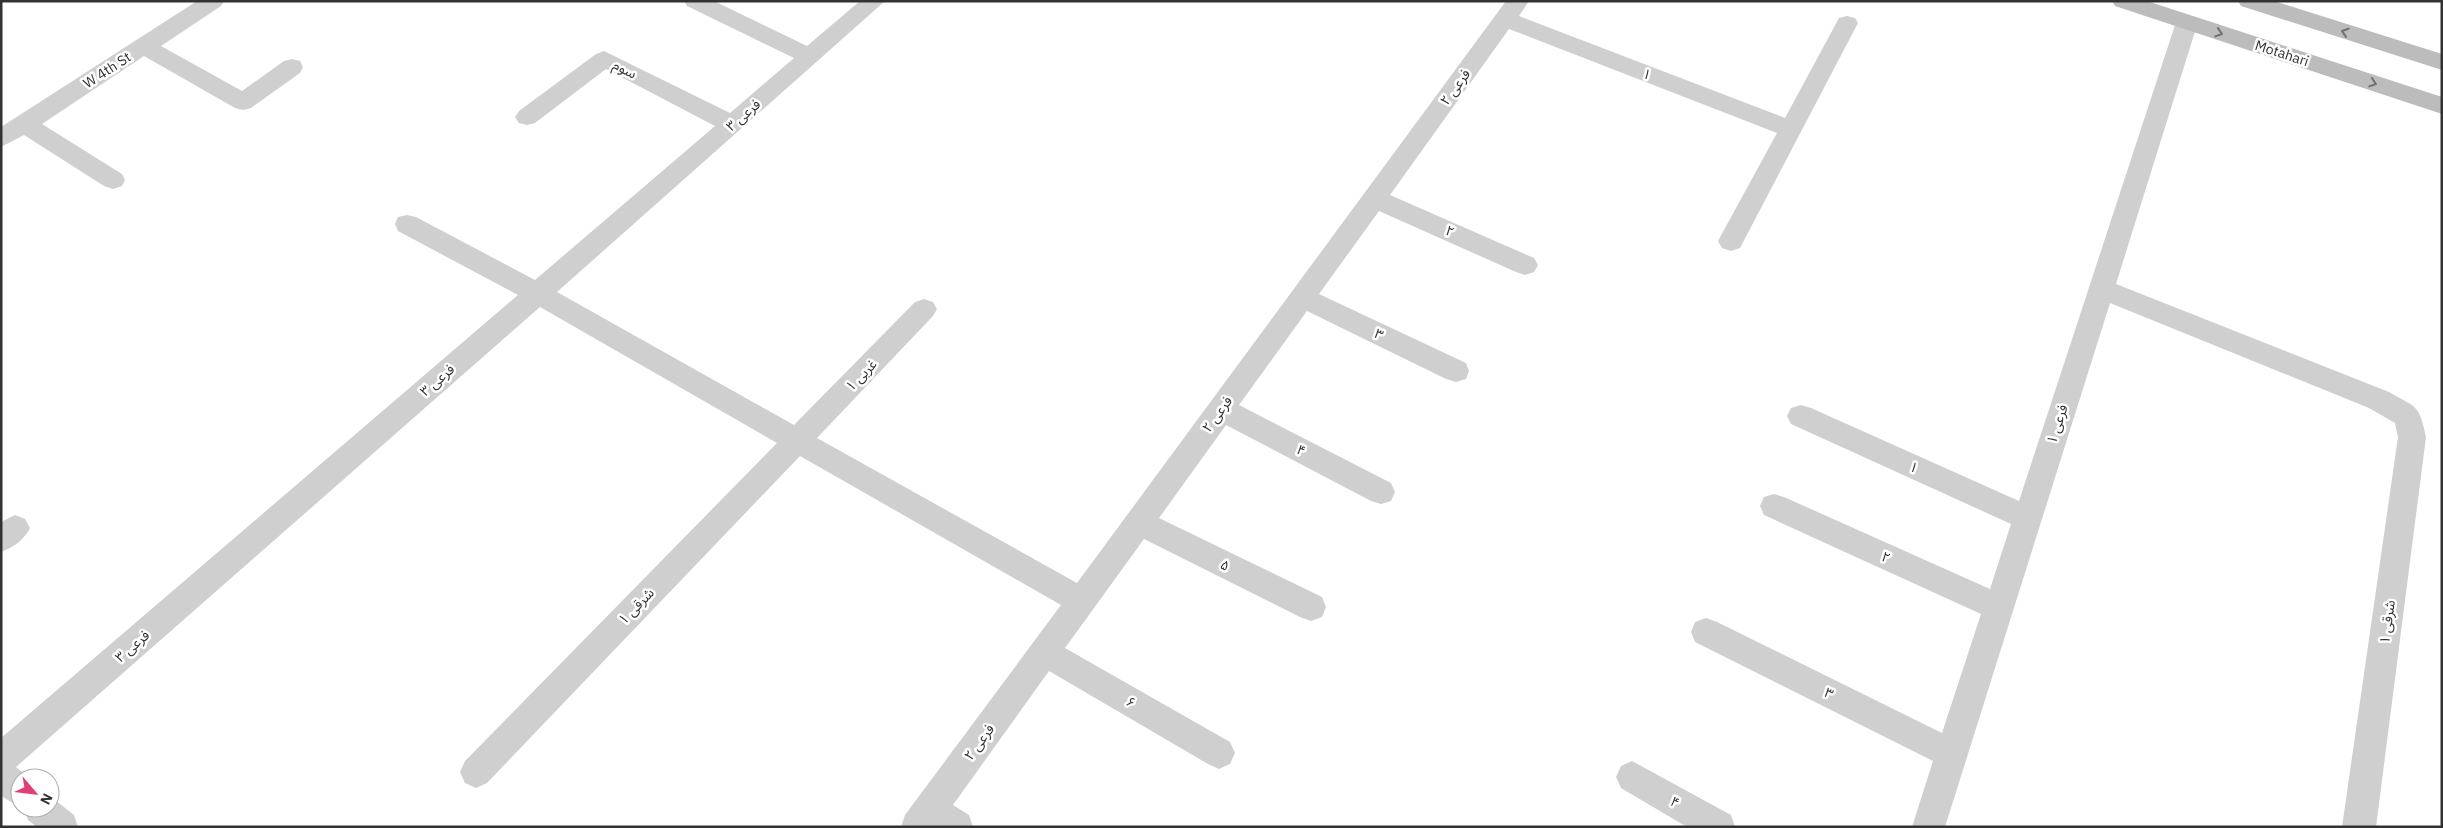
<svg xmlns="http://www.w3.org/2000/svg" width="2443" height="828" viewBox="0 0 2443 828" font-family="'IBM Plex Sans','Noto Sans Arabic',sans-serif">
<rect width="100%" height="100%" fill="#fff"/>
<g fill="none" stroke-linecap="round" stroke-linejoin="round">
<!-- minor -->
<g fill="#cfcfcf" fill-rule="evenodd">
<path d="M197,1H224L221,6L161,46L242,91L284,61L292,59L300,61L303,67L300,73L251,108L243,110L235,108L144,56L42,124L122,174L125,180L122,186L113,189L104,186L24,135L1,147V127Z"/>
<path d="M684,1H714L807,46L860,1H885L557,292L794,425L915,302L924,299L933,302L937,309L933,316L817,438L1077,583L1506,1H1529L1519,16L1785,118L1839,18L1847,16L1855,18L1858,23L1740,248L1731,251L1722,248L1718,241L1777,133L1509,29L1390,195L1534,258L1538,265L1534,272L1525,275L1516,272L1379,211L1319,294L1466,363L1469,371L1466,379L1456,382L1446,379L1307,311L1239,405L1391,483L1395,492L1391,501L1381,504L1371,501L1226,425L1159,518L1322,597L1326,607L1322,617L1311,621L1300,617L1144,539L1065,648L1230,742L1235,753L1230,764L1219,769L1208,764L1049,671L953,805L969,815L973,827H901L905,815L1061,605L800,456L487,783L476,788L465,783L460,772L465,761L777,443L540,307L16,767L30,778H20V807L1,796V738L518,295L398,231L395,224L398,217L407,215L416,217L535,280L715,126L606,69L535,123L527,125L519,123L515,117L519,111L596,54L604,51L730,113L794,58L687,6Z"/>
<path d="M2187,15L2195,17L2198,22L2116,284L2389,392C2417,408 2419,404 2426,437L2376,827H2342L2398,437L2395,423L2369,408L2110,303L1945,827H1912L1933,761L1695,642L1691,632L1695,622L1706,618L1717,622L1942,733L1981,614L1764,515L1760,506L1764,497L1774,494L1784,497L1990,589L2011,524L1791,424L1787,416L1791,408L1801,405L1811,408L2019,501L2176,22L2179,17Z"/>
<path d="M15,515L25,519L30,528C24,540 14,547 1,552V522Z"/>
<path d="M1632,761L1731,815L1735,827H1687L1621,788L1616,777L1621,766Z"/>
<path d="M50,796L74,815L78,827H37L28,820L24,808H50Z"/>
</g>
<!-- secondary -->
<g fill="#bcbcbc" fill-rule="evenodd">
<path d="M2112,1H2147L2442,97V114L2115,6Z"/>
<path d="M2238,1H2274L2442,54V70L2241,6Z"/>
</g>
</g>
<!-- one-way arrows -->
<defs><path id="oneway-chevron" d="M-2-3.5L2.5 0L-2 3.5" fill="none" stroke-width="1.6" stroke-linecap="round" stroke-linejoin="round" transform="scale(1.25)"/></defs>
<g stroke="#707070">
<use href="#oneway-chevron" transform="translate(2345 32) rotate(-162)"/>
<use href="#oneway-chevron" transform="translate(2219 33) rotate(18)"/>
<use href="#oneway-chevron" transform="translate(2373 83) rotate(18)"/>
</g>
<g text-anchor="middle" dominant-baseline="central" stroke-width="5" stroke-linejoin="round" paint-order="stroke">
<!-- street labels -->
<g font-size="14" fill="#323232" stroke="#fff">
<text transform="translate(2282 53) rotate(18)">Motahari</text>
<text transform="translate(625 69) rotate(27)">سوم</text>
<text transform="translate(107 70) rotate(-33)">W 4th St</text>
<text transform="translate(1647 74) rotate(21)">۱</text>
<text transform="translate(1455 87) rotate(-54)">فرعی ۲</text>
<text transform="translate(743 115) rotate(-41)">فرعی ۳</text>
<text transform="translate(1450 231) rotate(24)">۲</text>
<text transform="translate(1379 334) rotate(26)">۳</text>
<text transform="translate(861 375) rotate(-46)">۱ غربی</text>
<text transform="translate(437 380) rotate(-41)">فرعی ۳</text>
<text transform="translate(1217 414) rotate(-54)">فرعی ۲</text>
<text transform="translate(2057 424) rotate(-72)">فرعی ۱</text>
<text transform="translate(1301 450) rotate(27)">۴</text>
<text transform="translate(1914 467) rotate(24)">۱</text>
<text transform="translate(1886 557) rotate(24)">۲</text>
<text transform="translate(1225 565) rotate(26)">۵</text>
<text transform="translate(636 606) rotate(-46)">۱ شرقی</text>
<text transform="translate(2387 622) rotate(-82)">۱ شرقی</text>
<text transform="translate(132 646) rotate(-41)">فرعی ۳</text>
<text transform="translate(1829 693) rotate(26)">۳</text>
<text transform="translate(1131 702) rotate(30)">۶</text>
<text transform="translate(979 742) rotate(-54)">فرعی ۲</text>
<text transform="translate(1675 802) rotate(30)">۴</text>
</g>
</g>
<!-- border -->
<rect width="2443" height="828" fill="none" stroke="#323232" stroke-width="5"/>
<!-- north arrow -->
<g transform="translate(35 793) rotate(118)"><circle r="24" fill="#ffffff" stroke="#adadad"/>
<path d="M0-4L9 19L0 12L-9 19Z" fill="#df3f75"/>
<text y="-8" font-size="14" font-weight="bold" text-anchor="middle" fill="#323232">N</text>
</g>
</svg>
